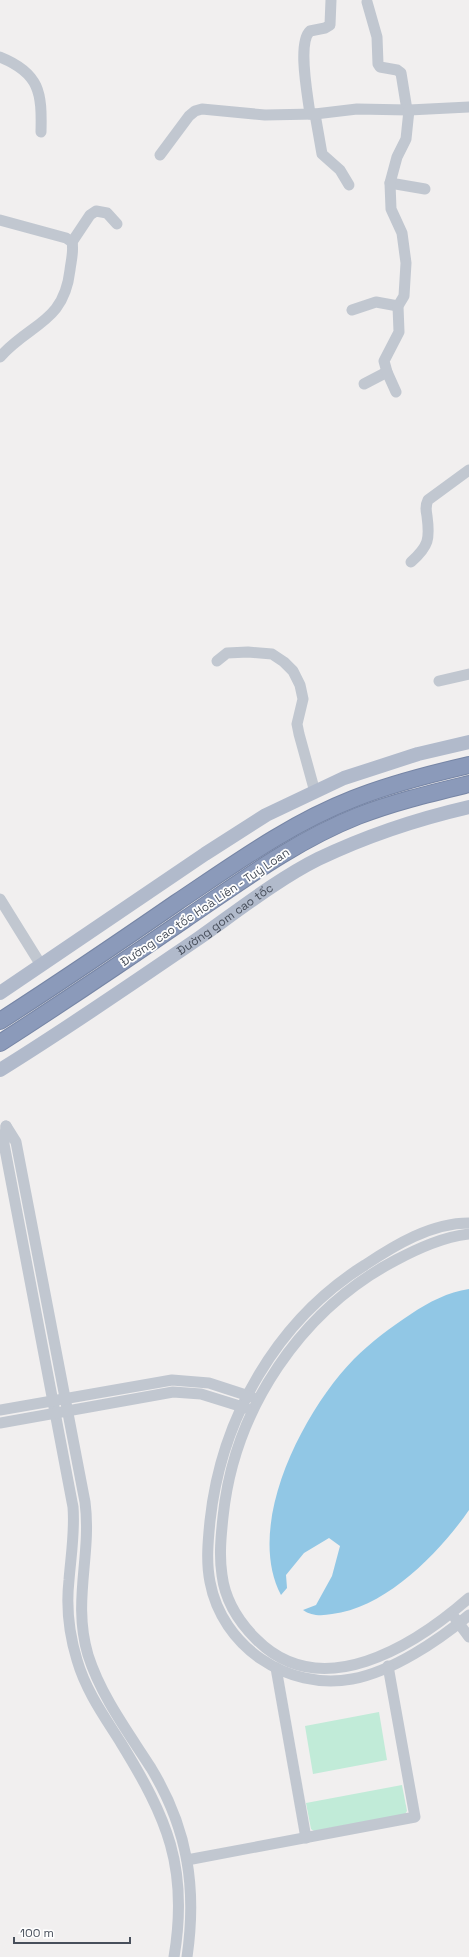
<svg xmlns="http://www.w3.org/2000/svg" width="469" height="1957" viewBox="0 0 469 1957" font-family="'Space Grotesk',sans-serif">
<rect width="100%" height="100%" fill="#f1efef"/>
<!-- green -->
<g fill="#c1ebd8">
<path d="M379,1712L387,1760L313,1774L305,1726Z"/>
<path d="M402,1785L407,1811L405,1814L314,1831L311,1829L306,1803Z"/>
</g>
<!-- water -->
<path fill="#91c7e5" d="M469,1289V1510C440,1552 386,1608 332,1614C322,1616 311,1616 303,1610L316,1605L332,1576L340,1546L329,1538L304,1553L286,1575L287,1588L281,1595C244,1524 304,1410 354,1359C371,1342 391,1327 411,1314C429,1302 448,1292 469,1289Z"/>
<g fill="none" stroke-linecap="round" stroke-linejoin="round">
<!-- highway casing -->
<g stroke="#7685a5" stroke-width="18">
<g id="highway">
<path d="M0,1021C59,983 118,943 176,903C233,865 289,824 353,799C390,784 430,774 469,765"/>
<path d="M0,1043C62,1003 123,962 184,920C240,882 295,841 358,816C394,802 432,793 469,784"/>
</g>
</g>
<!-- minor -->
<g stroke="#c1c7d0" stroke-width="11">
<path d="M367,2L377,37L378,64L380,67L397,70L401,73L407,110"/>
<path d="M0,57C40,73 42,93 41,132"/>
<path d="M310,114C308,97 297,43 310,31L325,28L330,25L331,0"/>
<path d="M315,114L322,154L340,170L349,185"/>
<path d="M160,155L189,116L195,111L202,109L265,115L315,114L357,109L409,110L469,107"/>
<path d="M390,183L425,189"/>
<path d="M0,220L66,238L72,242C74,251 71,261 70,270C64,323 30,323 0,357"/>
<path d="M72,242L90,215L96,211L107,213L117,224"/>
<path d="M352,310L376,302L398,306"/>
<path d="M364,384L387,372"/>
<path d="M396,392L387,372L384,361L399,332L398,306L404,296L406,263L402,233L391,209L390,183L397,157L406,139L409,110"/>
<path d="M411,562C429,546 430,539 427,516C426,511 425,506 428,500L469,470"/>
<path d="M217,661L227,653L248,652L272,654L284,662L293,671L300,685L303,699L297,724L299,734L315,792"/>
<path d="M439,681L469,674"/>
<path d="M0,899L41,965"/>
<path d="M6,1126L16,1142L85,1502C92,1555 72,1601 88,1655C101,1696 128,1732 151,1768C188,1829 197,1888 187,1957"/>
<path d="M6,1126L4,1144L73,1507C75,1532 71,1555 69,1580C66,1607 69,1634 77,1660C86,1691 104,1716 121,1743C167,1818 189,1867 174,1957"/>
<path d="M469,1223C431,1223 395,1245 365,1265C277,1320 221,1418 210,1521C208,1541 206,1562 210,1582C222,1646 287,1691 352,1679C392,1672 439,1640 469,1615"/>
<path d="M469,1234C443,1237 419,1248 396,1260C301,1310 234,1409 223,1517C221,1536 219,1556 222,1575C225,1600 238,1621 256,1639C321,1705 414,1646 469,1598"/>
<path d="M0,1410L172,1380L209,1383L252,1397"/>
<path d="M0,1423L173,1392L201,1394L246,1408"/>
<path d="M455,1618L469,1637"/>
<path d="M276,1668L306,1838"/>
<path d="M187,1860L415,1817L388,1666"/>
</g>
<!-- major -->
<g stroke="#b1bacb" stroke-width="14">
<path d="M0,993L205,854L266,815L344,778L418,754L469,742"/>
<path id="s1" d="M0,1070C68,1028 133,983 199,938C236,912 278,879 318,859C366,836 417,819 469,807"/>
</g>
<!-- highway -->
<use href="#highway" stroke="#8b9aba" stroke-width="16"/>
</g>
<g text-anchor="middle" dominant-baseline="central" stroke-width="3.5" stroke-linejoin="round" paint-order="stroke">
<!-- street labels -->
<g font-size="12" fill="#484f5b" stroke="#fff">
<text transform="translate(205 907) rotate(-34)">Đường cao tốc Hoà Liên - Tuý Loan</text>
<text stroke="none"><textPath href="#s1" startOffset="271">Đường gom cao tốc</textPath></text>
</g>
</g>
<!-- scale -->
<path d="M14 1937v6h116v-6" fill="none" stroke="#484f5b" stroke-width="2"/>
<text x="20" y="1937" font-size="12" fill="#484f5b" stroke="#ffffff" stroke-width="3" paint-order="stroke">100 m</text>
</svg>
